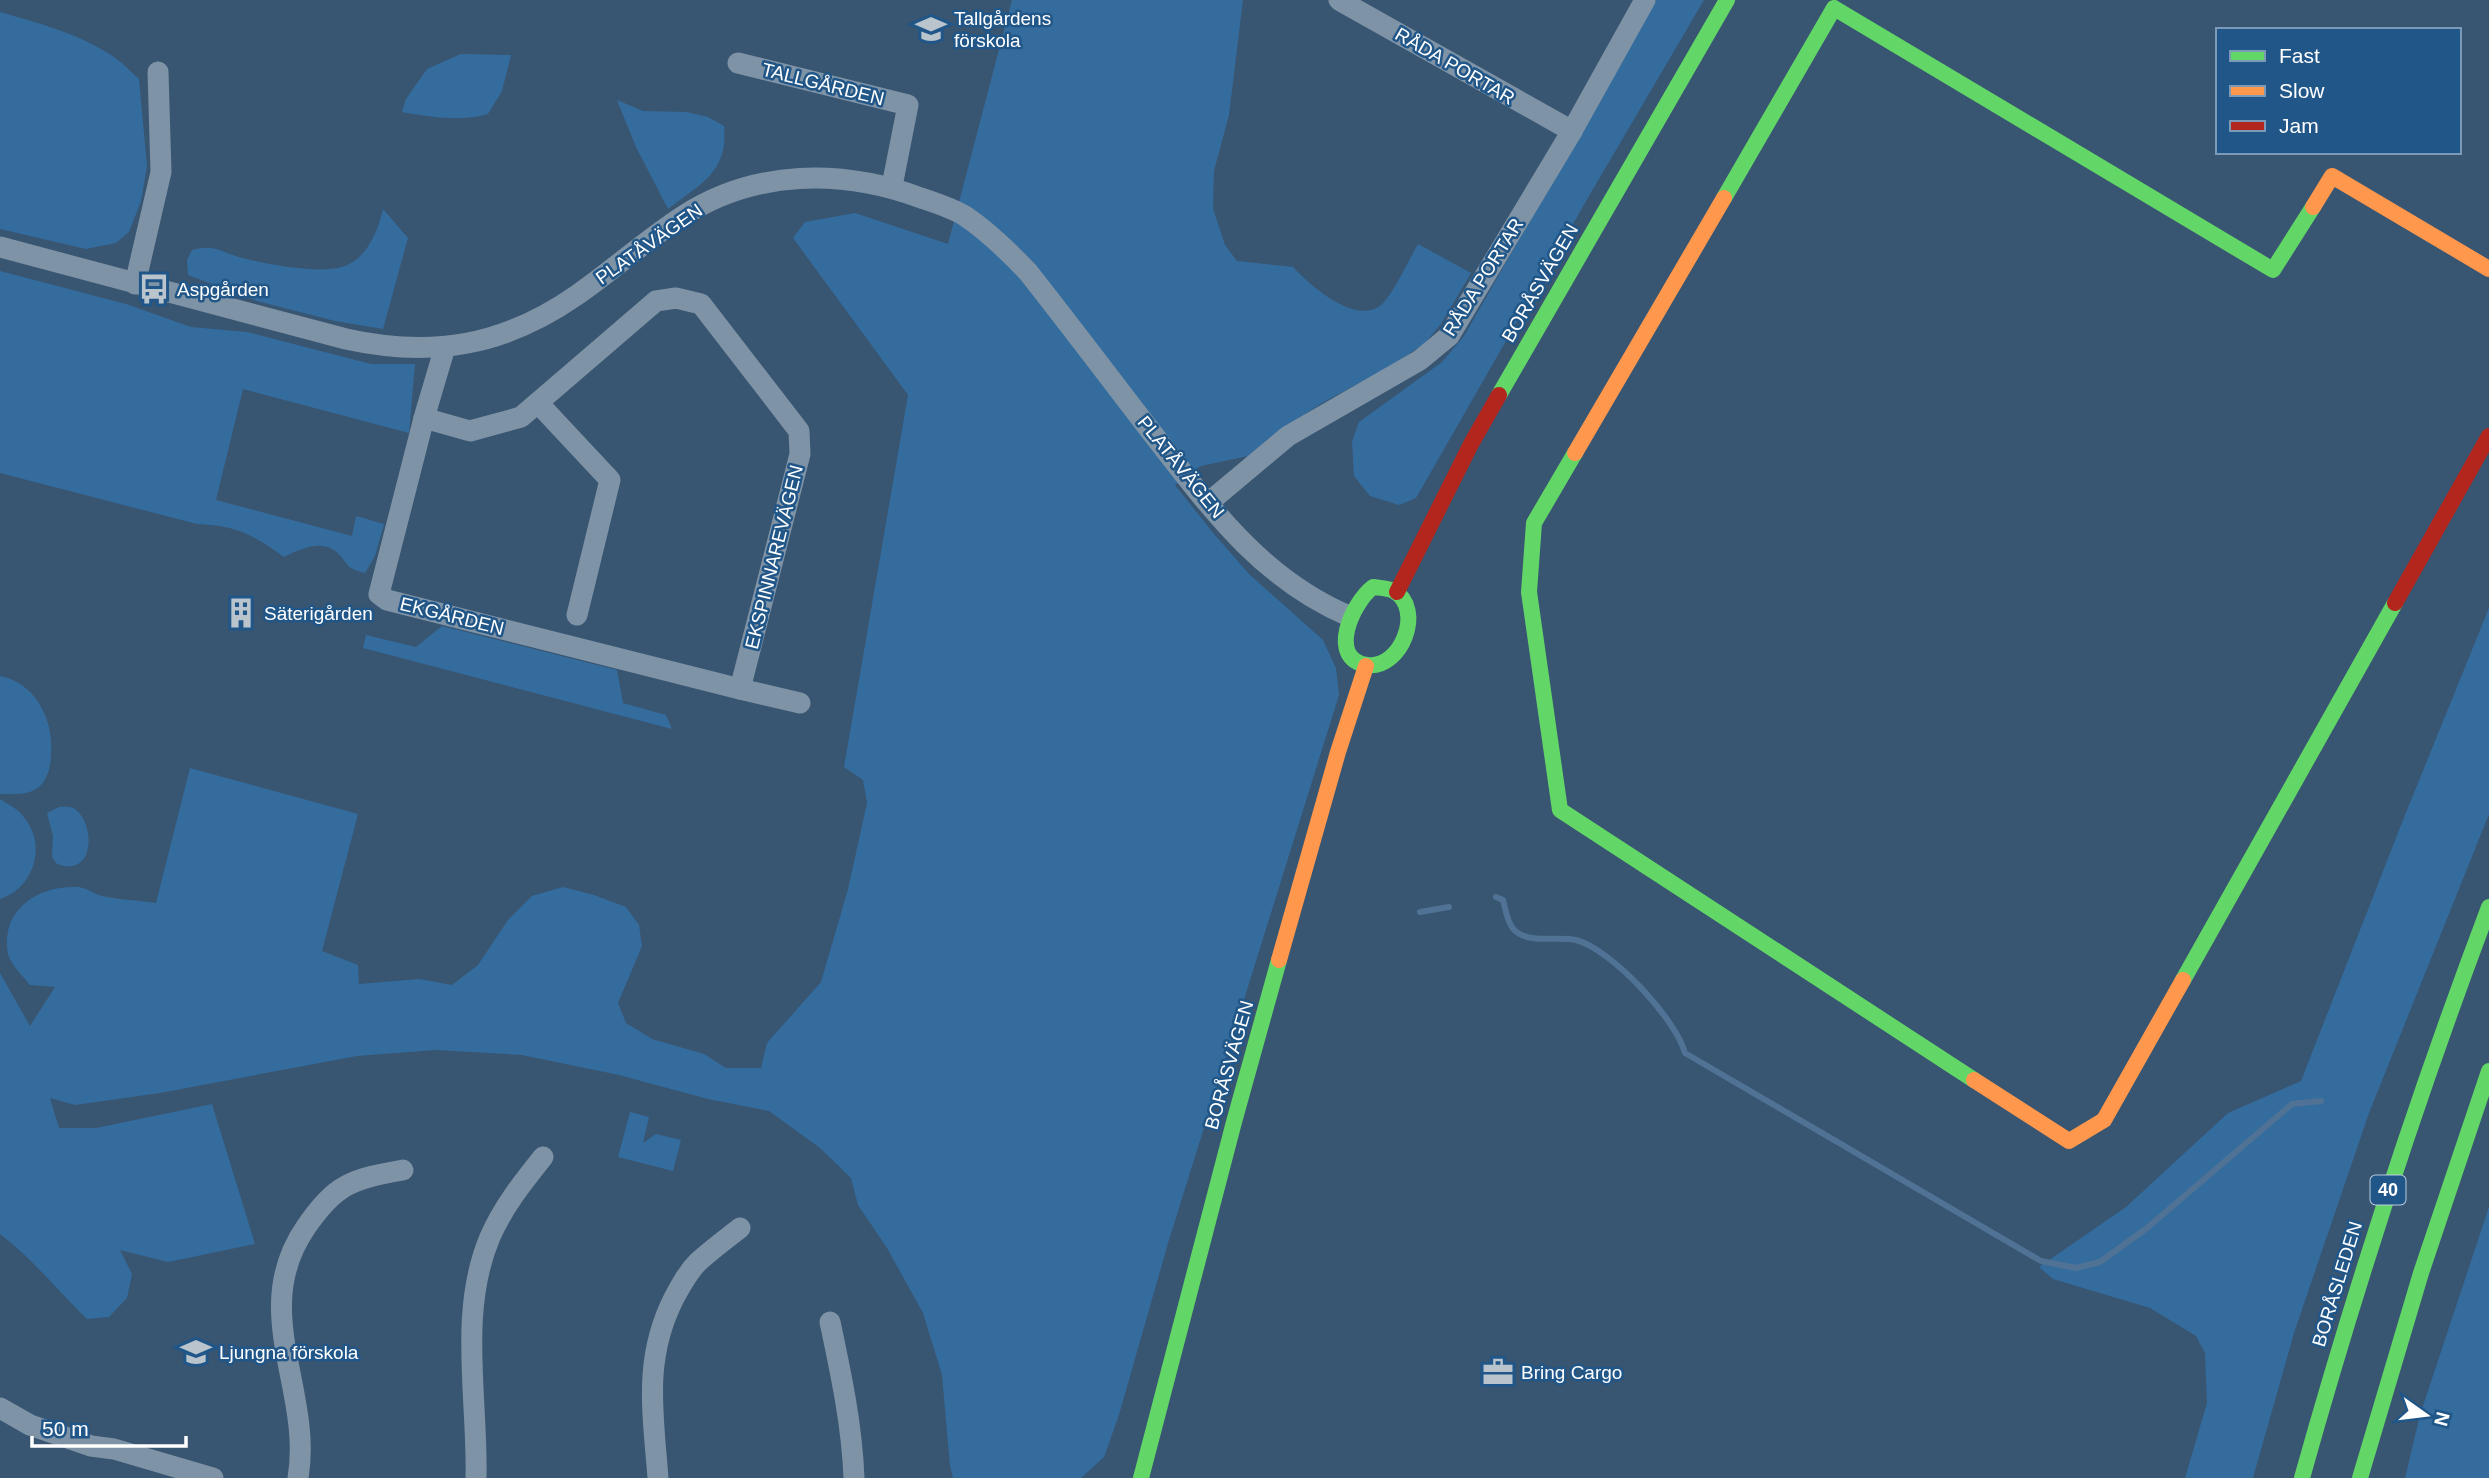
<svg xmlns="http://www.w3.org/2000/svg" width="2489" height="1478" viewBox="0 0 2489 1478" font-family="Arial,sans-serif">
<rect width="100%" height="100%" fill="#385571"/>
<!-- green -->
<g fill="#356c9e">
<path d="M1012,0H1243L1229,115L1214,171L1213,208L1225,245L1237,261L1293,267C1310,285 1355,326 1381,305C1392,296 1410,258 1418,244L1471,273L1441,324L1424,344L1389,367L1322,403L1269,438L1248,456L1201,466L1175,485L1214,534L1250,575L1323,640L1336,668L1339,695L1169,1240L1119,1415L1104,1457L1081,1478H953L950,1466L942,1375L923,1313L887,1248L858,1205L851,1178L820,1148L769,1111L708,1099L619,1075L522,1055L436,1050L357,1056L160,1093L75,1105L50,1098L59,1128H96L212,1104L255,1244L168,1262L120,1250L132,1274L127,1298L109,1317L87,1319C58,1291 32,1258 0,1234V973L30,1026L55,987L30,985C23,976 11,965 8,954C0,910 38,885 77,887C86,887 93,894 102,896C119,900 138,900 156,903L190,768L358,814L322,951L358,965L359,984L419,979L452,985L478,965L508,920L532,896L563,887L594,895L626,907L639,925L642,946L618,1003L626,1023L652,1039L704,1054L726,1068H761L767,1043L821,982L848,889L867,803L863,780L844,767L908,395L793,238L805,222L855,213L948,244Z"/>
<path d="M1656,0H1704L1589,196L1416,498L1399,505L1370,496L1354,476L1352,441L1359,422L1442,362L1464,336Z"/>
<path d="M0,12C39,23 80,34 114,57C123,63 131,72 139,79L147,166L141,201L129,232L116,243L86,249L0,229Z"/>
<path d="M461,54L511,55L502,91L488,114C461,122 429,117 402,112L406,99L427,69Z"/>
<path d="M617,100L643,111L687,112L708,117L724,126C729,172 700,184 668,209L636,147Z"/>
<path d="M383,209L408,238L383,329L335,321L257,301L188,275L187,260L192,250C215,244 218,251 239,257C263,264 322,275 345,266C368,257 378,230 383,209Z"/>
<path d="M0,271L126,304L191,327L247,332L371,364H415L409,433L243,389L216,500L352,536L356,516L384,524L375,556L365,573C342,568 349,561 334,550C319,540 298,550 284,557C252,534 237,526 197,524L0,473Z"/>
<path d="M2489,608V814L2369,1113L2294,1333L2253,1478H2185L2207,1403L2205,1353L2196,1336L2150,1308L2053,1279L2039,1267L2126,1207L2228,1113L2301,1081L2403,820Z"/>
<path d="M442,626L617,670L623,703L666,715L672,729L363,648L366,635L416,647Z"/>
<path d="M0,676C36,683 54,720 51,755C51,764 48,778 41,785C31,796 13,794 0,794Z"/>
<path d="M0,799C7,804 17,808 22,815C48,843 35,888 0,899Z"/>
<path d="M59,807C64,807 70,806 75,809C96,825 95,878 57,864L52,857L53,836L47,813Z"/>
<path d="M630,1112L649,1117L643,1143L656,1134L681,1140L673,1171L618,1157Z"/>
<path d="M2489,1207V1478H2405L2420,1415Z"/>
</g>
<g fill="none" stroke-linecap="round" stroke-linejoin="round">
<!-- stream -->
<g stroke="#507295" stroke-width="6">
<path d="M1496,897L1503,900C1506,911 1508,927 1518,933C1533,943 1559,936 1576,940C1611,949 1676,1019 1685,1053L2041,1261L2076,1268L2100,1262L2147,1228L2292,1104L2321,1101"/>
<path d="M1420,912L1449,907"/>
</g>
<!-- street -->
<g stroke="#7f93a6" stroke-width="21">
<path d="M1339,0L1572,131"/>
<path d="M738,63L908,105L892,186"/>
<path d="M0,247L346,339C432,358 504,346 577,295C613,270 646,240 683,216C755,169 843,169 921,198C936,203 952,208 965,216C989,232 1009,252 1028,272C1069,324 1109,377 1149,429C1207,503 1259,578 1349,616"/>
<path d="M135,284L161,172L158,72"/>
<path d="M445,347L424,418L379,594L387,600L740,689"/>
<path d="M538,403L610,480L577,615"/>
<path d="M424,418L470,431L521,417L656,301L676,298L701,304L799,431L800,454L740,689L800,703"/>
<path d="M1208,503L1288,436L1420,360L1449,336L1572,131L1645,0"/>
<path d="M830,1322C841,1374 852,1425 854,1478"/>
<path d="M0,1408L30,1425L91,1446L114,1449L213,1478"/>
<path d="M298,1478C313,1390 248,1311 306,1227C336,1183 353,1179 403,1170"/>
<path d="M476,1478C478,1399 458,1312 490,1237C503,1207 523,1182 543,1157"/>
<path d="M658,1478C653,1412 643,1359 674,1298C681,1285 688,1272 698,1262C711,1250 726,1239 740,1228"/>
</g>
<!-- fast -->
<g stroke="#63d668" stroke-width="16">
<path d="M1724,198L1834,8L2273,270L2313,207"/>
<path d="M1499,395L1727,0"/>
<path d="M1575,453L1534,523L1529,592L1560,810L1974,1080"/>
<path d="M1373,587C1380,588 1388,588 1394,591C1425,609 1401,670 1367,665C1327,659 1352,603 1373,587Z"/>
<path d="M2183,980L2395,603"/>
<path d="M1141,1478L1234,1122L1279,960"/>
<path d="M2302,1478C2356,1285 2418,1095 2489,907"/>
<path d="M2360,1478L2421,1273L2489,1071"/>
</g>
<!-- slow -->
<g stroke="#ff974d" stroke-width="16">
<path d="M2313,207L2332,176L2489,269"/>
<path d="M1575,453L1724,198"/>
<path d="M1279,960L1338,752L1366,666"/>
<path d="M1974,1080L2069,1141L2104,1120L2183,980"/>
</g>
<!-- jam -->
<g stroke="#b3261e" stroke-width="16">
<path d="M1397,592L1471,444L1499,395"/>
<path d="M2395,603L2489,436"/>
</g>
</g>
<!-- icons -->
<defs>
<g id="school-bare" transform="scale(2.415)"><path d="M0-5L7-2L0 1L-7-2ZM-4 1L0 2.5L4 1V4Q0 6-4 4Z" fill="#b9c4cd" stroke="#215688" stroke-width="2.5" paint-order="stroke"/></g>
<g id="bus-bare" transform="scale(2.415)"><path d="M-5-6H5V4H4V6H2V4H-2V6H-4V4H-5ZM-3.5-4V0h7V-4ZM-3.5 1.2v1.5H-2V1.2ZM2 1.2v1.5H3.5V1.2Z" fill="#b9c4cd" stroke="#215688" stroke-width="2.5" paint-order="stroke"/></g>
<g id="building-bare" transform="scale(2.415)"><path d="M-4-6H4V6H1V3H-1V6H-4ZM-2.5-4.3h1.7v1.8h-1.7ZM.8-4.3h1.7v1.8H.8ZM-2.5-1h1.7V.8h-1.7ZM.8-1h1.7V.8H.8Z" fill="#b9c4cd" stroke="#215688" stroke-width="2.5" paint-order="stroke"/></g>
<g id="office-bare" transform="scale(2.415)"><path d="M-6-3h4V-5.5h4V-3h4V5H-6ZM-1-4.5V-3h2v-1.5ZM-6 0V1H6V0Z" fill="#b9c4cd" stroke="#215688" stroke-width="2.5" paint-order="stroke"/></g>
</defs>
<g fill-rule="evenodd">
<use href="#school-bare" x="931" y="29"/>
<use href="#bus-bare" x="154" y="289"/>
<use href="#building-bare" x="241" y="613"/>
<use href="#school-bare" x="196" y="1352"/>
<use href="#office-bare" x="1498" y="1372"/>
</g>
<g text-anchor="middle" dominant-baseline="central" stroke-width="5" stroke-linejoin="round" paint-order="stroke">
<!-- shield labels -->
<rect fill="#215688" stroke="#bcccdb" stroke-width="2" x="2370.5" y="1175.5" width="35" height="29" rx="5"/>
<g font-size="18" font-weight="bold" fill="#fff">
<text x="2388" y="1190">40</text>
</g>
<!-- poi labels -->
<g font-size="19" fill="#fff" stroke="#215688" text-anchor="start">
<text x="954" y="18">Tallgårdens<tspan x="954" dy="22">förskola</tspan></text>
<text x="177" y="289">Aspgården</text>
<text x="264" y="613">Säterigården</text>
<text x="219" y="1352">Ljungna förskola</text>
<text x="1521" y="1372">Bring Cargo</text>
</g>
<!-- street labels -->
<g font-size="19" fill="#fff" stroke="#215688">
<text transform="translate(1455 66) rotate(30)">RÅDA PORTAR</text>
<text transform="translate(823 84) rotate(14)">TALLGÅRDEN</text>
<text transform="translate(649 244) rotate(-35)">PLATÅVÄGEN</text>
<text transform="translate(1483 277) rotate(-58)">RÅDA PORTAR</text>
<text transform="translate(1540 283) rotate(-60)">BORÅSVÄGEN</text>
<text transform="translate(1181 467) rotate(51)">PLATÅVÄGEN</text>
<text transform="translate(774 557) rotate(-76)">EKSPINNAREVÄGEN</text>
<text transform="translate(452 616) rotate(14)">EKGÅRDEN</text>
<text transform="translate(1229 1065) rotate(-74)">BORÅSVÄGEN</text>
<text transform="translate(2337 1284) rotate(-73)">BORÅSLEDEN</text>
</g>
</g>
<!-- legend -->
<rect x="2216" y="28" width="245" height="126" fill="#215688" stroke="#7a9ab8" stroke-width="2"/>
<rect x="2230" y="51" width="35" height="10" fill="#63d668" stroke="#7a9ab8" stroke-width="2"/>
<text x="2279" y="63" font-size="21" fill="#ffffff">Fast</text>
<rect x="2230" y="86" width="35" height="10" fill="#ff974d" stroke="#7a9ab8" stroke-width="2"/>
<text x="2279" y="98" font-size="21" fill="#ffffff">Slow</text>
<rect x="2230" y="121" width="35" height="10" fill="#b3261e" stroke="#7a9ab8" stroke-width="2"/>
<text x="2279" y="133" font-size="21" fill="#ffffff">Jam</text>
<!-- north arrow -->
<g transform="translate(2426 1415) rotate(104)" stroke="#215688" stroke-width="5" paint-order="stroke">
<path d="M0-5L12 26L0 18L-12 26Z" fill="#ffffff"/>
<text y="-10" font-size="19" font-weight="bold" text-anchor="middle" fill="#ffffff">N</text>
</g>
<!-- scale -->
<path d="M32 1436v10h154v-10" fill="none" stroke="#ffffff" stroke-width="3.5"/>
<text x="42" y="1436" font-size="21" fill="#ffffff" stroke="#215688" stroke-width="5" paint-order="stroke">50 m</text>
</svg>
